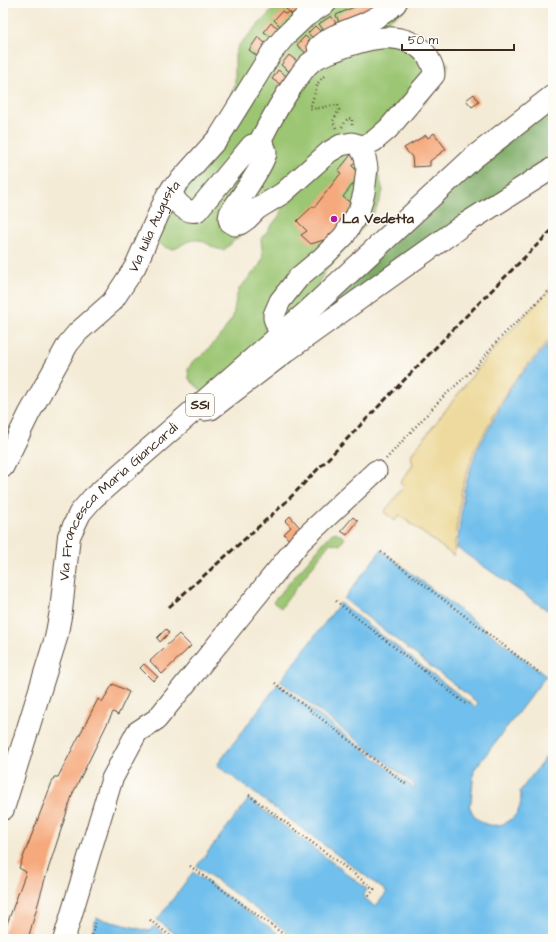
<svg xmlns="http://www.w3.org/2000/svg" width="556" height="942" viewBox="0 0 556 942" font-family="'Architects Daughter',sans-serif">
<rect width="100%" height="100%" fill="#fdfcf7"/>
<filter id="ink" filterUnits="userSpaceOnUse"><feTurbulence type="fractalNoise" baseFrequency=".025" numOctaves="2"/><feDisplacementMap in="SourceGraphic" scale="8" xChannelSelector="R" yChannelSelector="G"/><feConvolveMatrix kernelMatrix="1 2 1 2 8 2 1 2 1" color-interpolation-filters="sRGB"/></filter>
<filter id="wash" filterUnits="userSpaceOnUse"><feTurbulence type="fractalNoise" baseFrequency=".012" numOctaves="4" result="noise"/><feDisplacementMap in="SourceGraphic" scale="16" xChannelSelector="R" yChannelSelector="G"/><feGaussianBlur stdDeviation="0.9" result="paint"/><feColorMatrix in="noise" values="0 0 0 0 0 0 0 0 0 0 0 0 0 0 0 0 0 1.4 0 .05"/><feComposite in="paint" operator="in"/></filter>
<g filter="url(#wash)">
<rect width="100%" height="100%" fill="#f4ebd6"/>
<!-- green -->
<g fill="#9cc673" stroke="#6c7848">
<path d="M279,3H412L402,12L365,34L427,44L449,64C440,96 396,129 372,151L383,191L376,209L365,225L325,272L315,289L289,320L204,393L189,379L188,369L193,361L202,356L221,335L233,317L236,298L239,289L259,266L263,258L261,239L279,216L282,207L264,214L224,250C221,250 218,249 215,248C210,246 203,240 198,240C178,238 179,262 154,239L206,146L228,103L235,84V55L238,46Z"/>
<path d="M336,532L345,538L340,545L330,543L281,608L273,602L331,534Z"/>
</g>
<!-- forest -->
<path fill="#7dab65" stroke="#5c6a42" d="M553,106V163L291,337L471,172Z"/>
<!-- sand -->
<path fill="#eeda9e" stroke="#94825e" d="M553,286V335L512,383L474,451L462,488L456,533L454,556L399,515L395,521L384,512L404,487L400,483L413,465L411,455L489,354Z"/>
<!-- water -->
<g fill="#71bfec" stroke="#567485">
<path d="M553,338V614L457,548L464,490L476,452L513,384Z"/>
<path d="M381,550L546,676L474,770L471,803L469,804C478,840 528,827 520,791L553,748V939H297L197,866L249,799L367,889L363,896L375,907L387,892L217,765L278,684L414,788L415,785L280,681L340,603L475,707L478,703L344,599Z"/>
<path d="M193,872L286,939H182L157,920Z"/>
<path d="M96,918L149,931L154,926L170,939H91Z"/>
</g>
<g id="blocks">
<!-- building -->
<g fill="#f5a97c">
<path d="M291,3H295L300,7L293,15L286,9Z"/>
<path d="M363,3H377L379,8L341,27L336,15Z"/>
<path d="M282,11L286,14L288,12L292,15L281,27L274,20Z"/>
<path d="M331,16L338,26L326,34L319,24Z"/>
<path d="M271,23L280,29L273,38L264,32Z"/>
<path d="M315,26L325,36L318,44L308,33Z"/>
<path d="M305,36L315,45L307,54L297,45Z"/>
<path d="M258,37L266,44L257,56L249,50Z"/>
<path d="M289,55L298,62L291,73L281,65Z"/>
<path d="M278,70L292,80L286,88L272,79Z"/>
<path d="M474,94L479,102L472,107L466,100Z"/>
<path d="M434,133L446,149L430,161V166L413,167L412,157L404,148L426,135L428,138Z"/>
<path d="M353,152L359,157L352,166L363,176L356,180L343,197L353,205L333,237L311,244L301,235L307,231L297,221L313,206L314,208L341,173L338,171Z"/>
<path d="M290,516L302,530L290,541L284,534L291,527L285,521Z"/>
<path d="M353,517L358,521L347,535L341,531Z"/>
<path d="M166,629L169,633L160,642L157,638Z"/>
<path d="M179,634L191,646L162,674L150,661Z"/>
<path d="M144,664L158,677L153,681L140,668Z"/>
<path d="M113,684L129,692L118,715L113,712L73,793L45,879L28,939H3V935L26,872L19,868L54,777H58L98,699L102,702Z"/>
</g>
</g>
</g>
<g filter="url(#ink)">
<use href="#blocks" fill-opacity="0" stroke="#57473a" stroke-width="1"/>
<g fill="none" stroke-linecap="round" stroke-linejoin="round">
<!-- minor casing -->
<g stroke="#57473a" stroke-width="23">
<g id="minor">
<path d="M318,47C330,35 349,30 365,23C376,18 388,11 396,3"/>
<path d="M259,143C263,144 266,148 266,153C265,163 237,203 230,213L229,219L230,222L235,225L240,224L247,219L257,209L283,193L329,152L341,145L352,143L359,145L365,157L367,168L364,193L359,211L344,236L323,257L299,277L280,301L274,315V318L280,335"/>
<path d="M172,188C172,200 185,214 197,211L252,145L259,143C271,119 284,96 300,75C303,71 306,66 310,63C316,57 326,54 334,51C362,40 401,27 425,53C430,59 434,68 434,75L388,129L374,141L361,147"/>
<path d="M199,406L205,410L211,409L287,351L463,225L553,168"/>
<path id="s1" d="M3,467L29,414L68,344L78,332L112,302L135,267L167,195L219,137L272,52L286,35L305,17L326,3"/>
<path d="M64,939L112,779L137,732L157,719L301,541L376,471"/>
</g>
</g>
<!-- major casing -->
<g stroke="#57473a" stroke-width="24">
<g id="major">
<path id="s2" d="M3,809L56,638L61,611L69,536L80,513L93,498L308,311L473,158L553,96"/>
</g>
</g>
<!-- path -->
<g stroke="#57473a" stroke-width="2.5" stroke-dasharray="1 3" stroke-linecap="butt">
<path d="M324,76L318,83L310,108C318,110 329,105 338,105L339,110L333,121L336,128"/>
<path d="M342,127L348,118L352,119V127"/>
<path d="M386,459L442,398L476,367L498,340L553,287"/>
<path d="M381,552L541,674"/>
<path d="M336,601L467,705"/>
<path d="M275,683L407,785"/>
<path d="M249,795L374,889L368,897"/>
<path d="M190,866L290,939"/>
<path d="M150,920L174,939"/>
<path d="M91,939L95,923"/>
</g>
<!-- minor -->
<use href="#minor" stroke="#fff" stroke-width="21"/>
<!-- major -->
<use href="#major" stroke="#fff" stroke-width="22"/>
<!-- rail -->
<path stroke="#3b2a1e" stroke-width="3" stroke-dasharray="6 3" stroke-linecap="butt" d="M169,607L285,503L473,309L553,229"/>
</g>
</g>
<!-- markers -->
<circle fill="#b5179e" stroke="#fdfcf7" stroke-width="1.5" cx="334" cy="219" r="4"/>
<g text-anchor="middle" dominant-baseline="central" stroke-width="3" stroke-linejoin="round" paint-order="stroke">
<!-- shield labels -->
<rect fill="#fdfcf7" stroke="#75695f" stroke-width="1" x="186" y="394" width="28" height="22" rx="3"/>
<g font-size="13" font-weight="bold" fill="#3b2a1e">
<text x="200" y="405">SS1</text>
</g>
<!-- poi labels -->
<g font-size="14" font-weight="bold" fill="#3b2a1e" stroke="#fdfcf7" text-anchor="start">
<text x="342" y="219">La Vedetta</text>
</g>
<!-- street labels -->
<g font-size="14" fill="#3b2a1e" stroke="#fdfcf7">
<text stroke="none"><textPath href="#s1" startOffset="287">Via Iulia Augusta</textPath></text>
<text stroke="none"><textPath href="#s2" startOffset="337">Via Francesca Maria Giancardi</textPath></text>
</g>
</g>
<!-- margin -->
<rect width="556" height="942" fill="none" stroke="#fdfcf7" stroke-width="16"/>
<!-- scale -->
<path d="M402 44v6h112v-6" fill="none" stroke="#3b2a1e" stroke-width="2"/>
<text x="408" y="44" font-size="12" fill="#3b2a1e" stroke="#fdfcf7" stroke-width="3" paint-order="stroke">50 m</text>
</svg>
